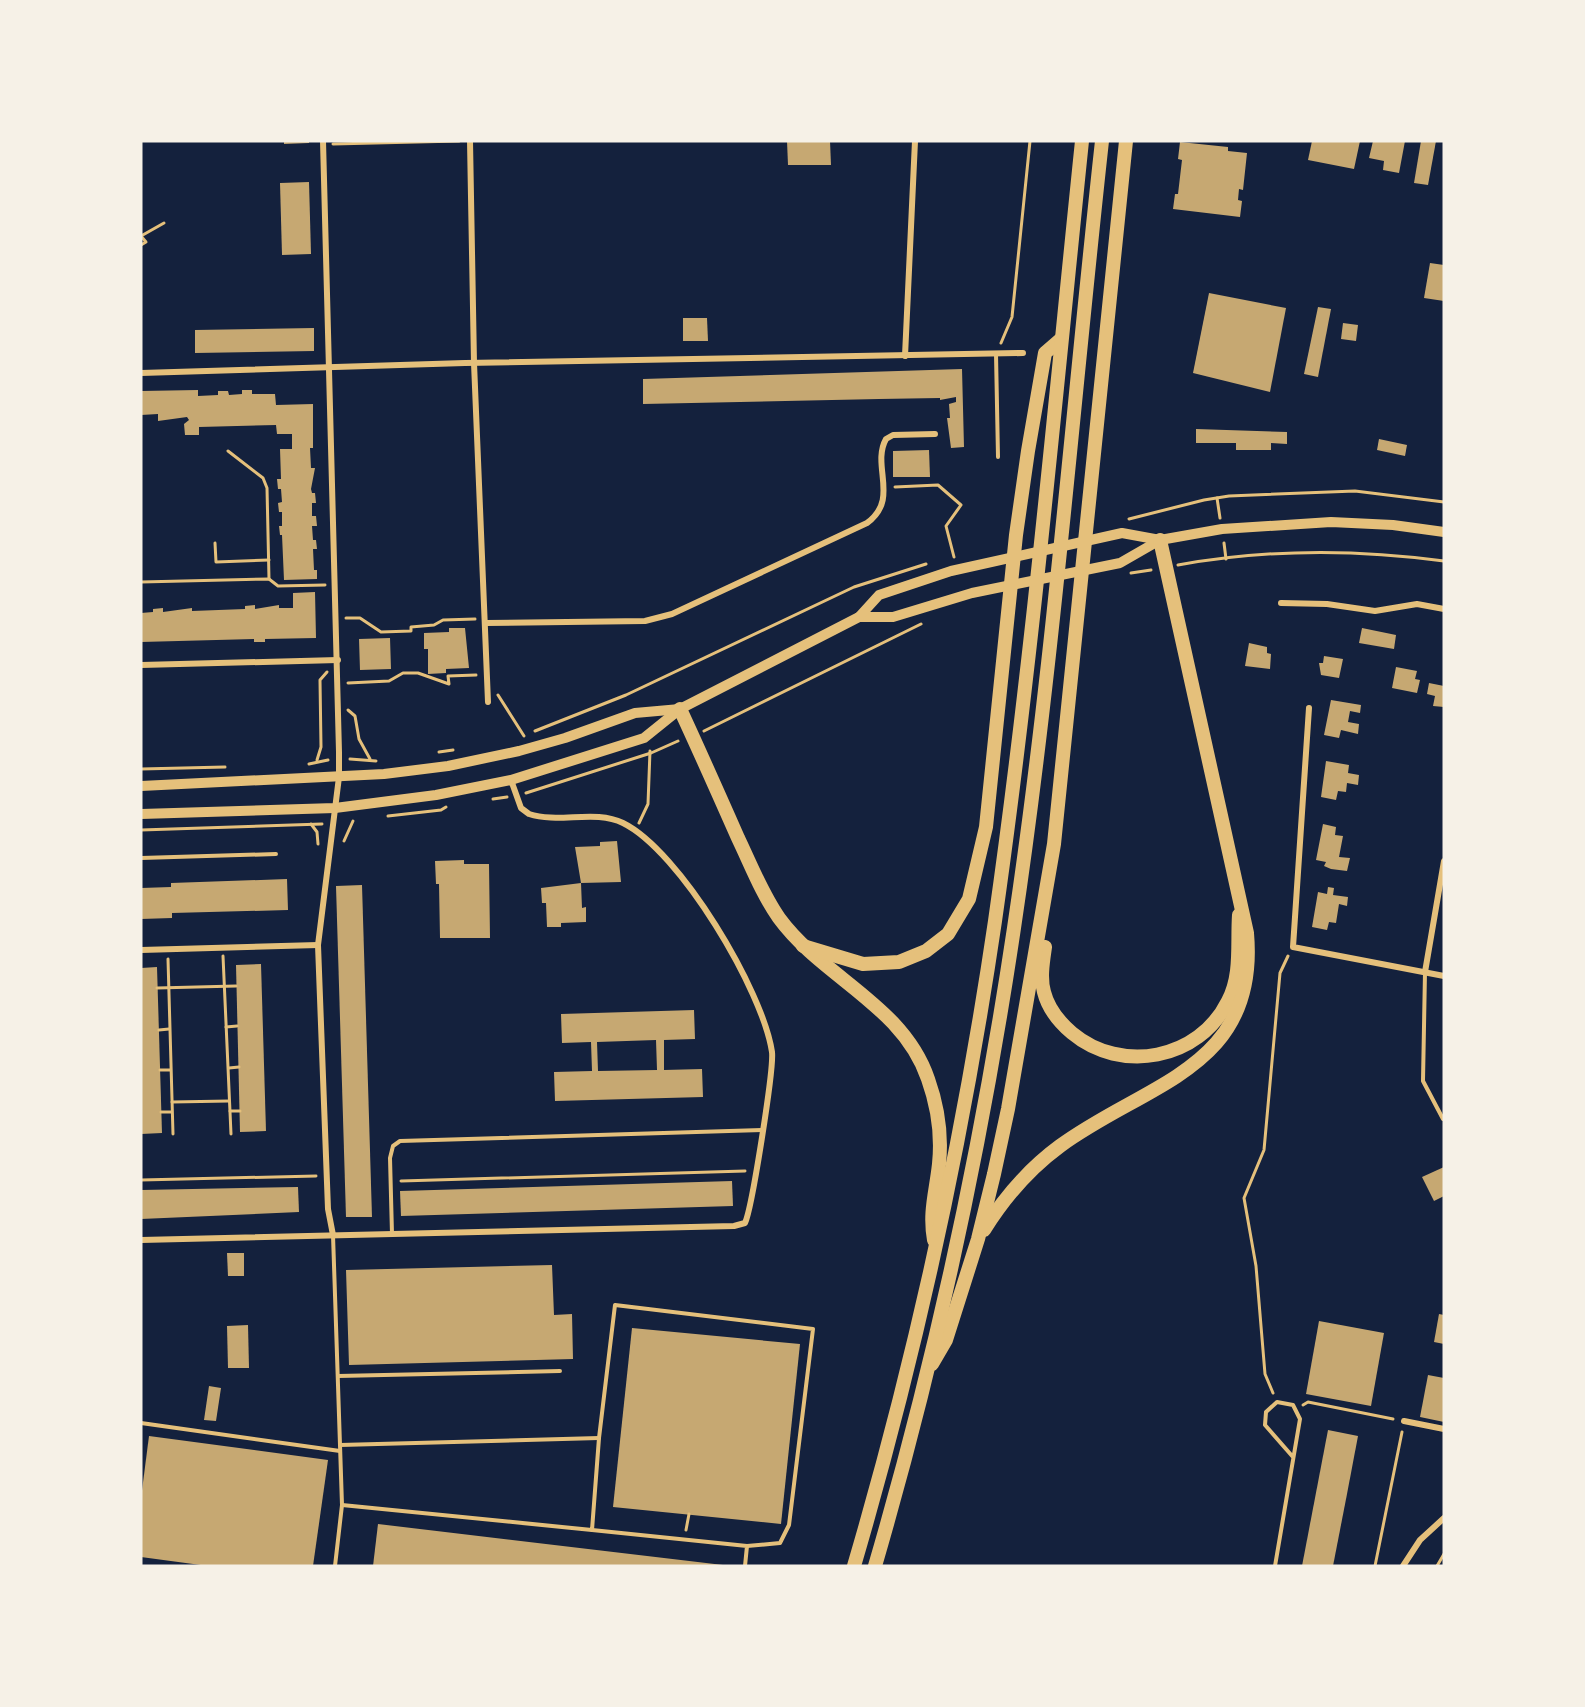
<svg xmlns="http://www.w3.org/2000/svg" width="1585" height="1707" viewBox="0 0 1585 1707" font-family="'IBM Plex Sans',sans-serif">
<rect width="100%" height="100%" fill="#14213d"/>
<!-- building -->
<g fill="#c6a872" fill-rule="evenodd">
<path d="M284,141H309V143L284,144Z"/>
<path d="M787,141H830L831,165H788Z"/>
<path d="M1312,141H1360L1354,169L1308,160Z"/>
<path d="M1373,141H1405L1399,173L1383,170L1384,161L1369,158Z"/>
<path d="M1421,141H1436L1428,185L1414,183Z"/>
<path d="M1180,142L1228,147V151L1247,153L1243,190L1239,189L1238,200L1242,201L1240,217L1173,209L1175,194H1178L1182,160L1178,159Z"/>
<path d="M309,182L311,254L282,255L280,183Z"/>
<path d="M1430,263L1444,265V301L1424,298Z"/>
<path d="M1209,293L1286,308L1270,392L1193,373Z"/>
<path d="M1318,307L1331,309L1318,377L1304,374Z"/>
<path d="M683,318H707L708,341H683Z"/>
<path d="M1343,323L1358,325L1356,341L1341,339Z"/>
<path d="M314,328V351L195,353V330Z"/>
<path d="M962,369L964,447L951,448L947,418H950L949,404L956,402V397L940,400V398L879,399L643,404V379Z"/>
<path d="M198,390V396L218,395V391H228L229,395L242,394V390H252V394H275L276,405L313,404V448H310L311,468H315L311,489L312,493H315L316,503H312V516H316L317,526H312L313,540H316L317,549H313L314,570H317V579L284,580L282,535H280L279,526H282V512H279L278,503L282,502L281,489H278L277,479H281L280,449H292V434H277L276,425L199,427V435H185L184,424L189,420L187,417L158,421V414L141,415V391Z"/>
<path d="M1196,429L1287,432V444L1271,443V450H1236V443H1196Z"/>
<path d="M1379,439L1407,445L1405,456L1377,450Z"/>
<path d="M929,450L930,477H893V451Z"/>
<path d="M315,592L316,638L265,639V642H254V639L141,642V613L153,612V609L163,608V612L192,608V611L245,609V606L255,605V609L279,605V608H293V593Z"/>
<path d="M449,628H465L469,668L446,669V673L428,674V649H424V633L449,632Z"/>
<path d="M1362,628L1396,635L1394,649L1359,643Z"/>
<path d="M390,638L391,669L360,670L359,639Z"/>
<path d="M1249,643L1267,647V653L1271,654L1270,669L1245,666Z"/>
<path d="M1324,656L1343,659L1339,678L1321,675L1319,663H1323Z"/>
<path d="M1396,667L1417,671L1415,679L1420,680L1417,693L1392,688Z"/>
<path d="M1429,683L1444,686V707L1433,706L1435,696L1427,694Z"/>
<path d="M1331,700L1361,705L1360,713L1350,711L1348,722L1359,724L1358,734L1341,730L1339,738L1324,735Z"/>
<path d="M1326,761L1349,765L1348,773L1359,775L1358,785L1347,783L1346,792L1338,791L1336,800L1321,797Z"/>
<path d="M1323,824L1336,827L1335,835L1343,836L1339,857L1350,858L1347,871L1331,869L1324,866L1326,862L1316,860Z"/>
<path d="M617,841L621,882L581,883L575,847L600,846V842Z"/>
<path d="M464,860V864H489L490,938H440L439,884H436L435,861Z"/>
<path d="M287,879L288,910L172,913V918L141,919V888L171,887V883Z"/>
<path d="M581,883L582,908L586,907V922L561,923V927H547L546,903H542L541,888Z"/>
<path d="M362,885L372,1217H346L336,886Z"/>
<path d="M1328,887L1334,888L1333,895L1348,897L1347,906L1339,904L1336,923L1329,922L1327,930L1312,927L1318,892L1327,894Z"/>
<path d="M261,964L266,1131L240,1132L236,965Z"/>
<path d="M157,967L162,1133L141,1134V968Z"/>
<path d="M694,1010L695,1039L664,1040V1070L702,1069L703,1097L555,1101L554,1072L592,1071L591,1042L562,1043L561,1014ZM656,1040L657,1070L598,1071L597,1042Z"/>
<path d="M1444,1167V1196L1434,1201L1422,1177Z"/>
<path d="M732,1181L733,1206L401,1216L400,1191Z"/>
<path d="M298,1187L299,1212L141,1219V1190Z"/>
<path d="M227,1253H244V1276H228Z"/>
<path d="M552,1265L554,1315L572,1314L573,1359L349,1365L346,1270Z"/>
<path d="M1439,1314L1444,1315V1344L1434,1342Z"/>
<path d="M1319,1321L1384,1333L1371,1406L1306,1394Z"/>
<path d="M248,1325L249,1368H228L227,1326Z"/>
<path d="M632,1328L800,1344L781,1524L613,1507Z"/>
<path d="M1428,1375L1444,1378V1422L1420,1417Z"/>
<path d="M209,1386L221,1388L216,1421L204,1420Z"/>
<path d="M1328,1430L1358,1436L1347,1494L1333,1566H1302Z"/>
<path d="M149,1436L328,1460L313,1566H208L141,1557V1498Z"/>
<path d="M378,1524L723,1565V1566H373Z"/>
</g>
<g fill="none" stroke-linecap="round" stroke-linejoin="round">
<!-- path -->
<g stroke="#e5c07b" stroke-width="3">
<path d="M333,144L459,141"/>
<path d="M141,236L164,223"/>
<path d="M141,245L146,242L141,236"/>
<path d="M1001,343L1012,317L1030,141"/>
<path d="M228,451L263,478L267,488L269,579"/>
<path d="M895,487L938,485L961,505L946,526L954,557"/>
<path d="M1217,498L1220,518"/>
<path d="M1129,519L1204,500L1229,496L1355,491L1444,502"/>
<path d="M215,543L216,562L269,560"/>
<path d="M1224,543L1226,559"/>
<path d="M1178,565C1266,549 1356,549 1444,561"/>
<path d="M1131,573L1151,570"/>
<path d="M141,582L269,579L278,586L325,585"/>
<path d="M346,618H360L381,632L411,631V627L434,625L443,620L475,619"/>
<path d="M348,683L389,681L403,673H418L449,684L448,676L476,675"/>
<path d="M498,695L524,736"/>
<path d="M348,710L355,716L359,739L370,759"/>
<path d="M535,731L626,695L854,587L926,564"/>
<path d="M704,731L921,624"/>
<path d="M439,752L453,750"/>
<path d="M350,759L376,761"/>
<path d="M317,760L321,747L320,680L327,672"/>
<path d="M309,764L328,760"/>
<path d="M141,769L225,767"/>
<path d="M526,793L651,753L678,741"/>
<path d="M493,799L507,797"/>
<path d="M388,816L441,810L446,807"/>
<path d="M639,823L648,804L650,751"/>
<path d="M311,824L317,832L318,844"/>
<path d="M141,830L322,824"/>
<path d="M344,841L353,821"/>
<path d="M223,956L231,1134"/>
<path d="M168,959L173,1134"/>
<path d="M157,988L236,986"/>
<path d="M226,1027L237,1026"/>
<path d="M159,1030L169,1029"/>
<path d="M229,1068L239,1067"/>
<path d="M160,1070H170"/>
<path d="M172,1102L229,1101"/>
<path d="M230,1111H240"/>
<path d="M161,1112H171"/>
<path d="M141,1180L316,1176"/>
<path d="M401,1181L745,1171"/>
<path d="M1273,1393L1265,1374L1256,1266L1244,1198L1264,1150L1280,973L1288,956"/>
<path d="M1303,1405L1308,1402L1393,1419"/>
<path d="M686,1530L689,1514"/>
<path d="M1375,1566L1402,1432"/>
<path d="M1437,1566L1444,1554"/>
</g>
<!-- service -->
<g stroke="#e5c07b" stroke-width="4">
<path d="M996,354L998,457"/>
<path d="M141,858L276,854"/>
<path d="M1425,972L1423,1081L1443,1119"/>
<path d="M392,1234L390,1158L393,1146L400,1141L762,1130"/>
<path d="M333,1235L342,1505L335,1566"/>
<path d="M338,1376L560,1371"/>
<path d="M141,1423L340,1451"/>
<path d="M340,1445L599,1438"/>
<path d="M342,1505L592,1530L599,1438L615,1305L813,1329L789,1525L780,1543L747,1546"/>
<path d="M592,1530L747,1546L745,1566"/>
<path d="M1275,1566L1300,1419L1293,1405L1277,1402L1266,1412L1265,1425L1293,1457"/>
</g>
<!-- minor -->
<g stroke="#e5c07b" stroke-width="6">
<path d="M323,141L339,752V777L318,945L328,1209L333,1235"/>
<path d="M470,141L474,363L488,702"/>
<path d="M905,356L915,141"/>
<path d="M141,373L465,363L1023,353"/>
<path d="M1281,603L1327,604L1375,611L1417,604L1444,609"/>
<path d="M486,623L645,621L672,614L867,523C900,499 871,466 886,439L893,435L935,434"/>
<path d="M141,665L338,660"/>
<path d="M1309,708L1293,947L1444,976"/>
<path d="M141,950L318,945"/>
<path d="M1425,972L1444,861"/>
<path d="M141,1240L734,1226L745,1223C752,1208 774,1069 772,1052C763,991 680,851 623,823C595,809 559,824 529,814L521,808L511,780"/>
<path d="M1404,1421L1444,1429"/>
<path d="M1403,1566L1420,1540L1444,1518"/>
</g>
<!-- secondary -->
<g stroke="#e5c07b" stroke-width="10">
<path d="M859,617H893L972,593L1120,563L1160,540L1222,529L1331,522L1393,525L1444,532"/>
<path d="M141,786L384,774L448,766L519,751L565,738L635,713L680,709"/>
<path d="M141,814L335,808L436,795L511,780L644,738L680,709L859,617L879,595L951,571L1122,533L1160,540"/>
</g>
<!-- trunk -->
<g stroke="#e5c07b" stroke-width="14">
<path d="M680,709C700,752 719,795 738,838C751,865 762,894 779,918C823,978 903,1005 928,1079C938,1107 942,1135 939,1164C936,1192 929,1212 934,1240"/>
<path d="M803,946L863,964L899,962L926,951L948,934L969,899L986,827L1016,535L1028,451L1045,353L1060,340"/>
<path d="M1045,947C1043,961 1040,978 1044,992C1048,1008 1059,1022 1072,1033C1121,1074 1199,1060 1228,1001C1242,975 1237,944 1239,915"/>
<path d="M984,1230C1004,1198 1030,1168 1060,1146C1147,1082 1259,1069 1247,933L1160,540"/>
<path d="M932,1364L946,1340L978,1239L994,1174L1008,1109L1054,844L1126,141"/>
<path d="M854,1566C916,1355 963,1139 995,921C1032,662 1055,401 1082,141"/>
<path d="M875,1566C936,1357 982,1143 1014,928C1053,667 1073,403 1102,141"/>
</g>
</g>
<!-- border -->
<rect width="1585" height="1707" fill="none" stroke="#f6f1e7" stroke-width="285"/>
</svg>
